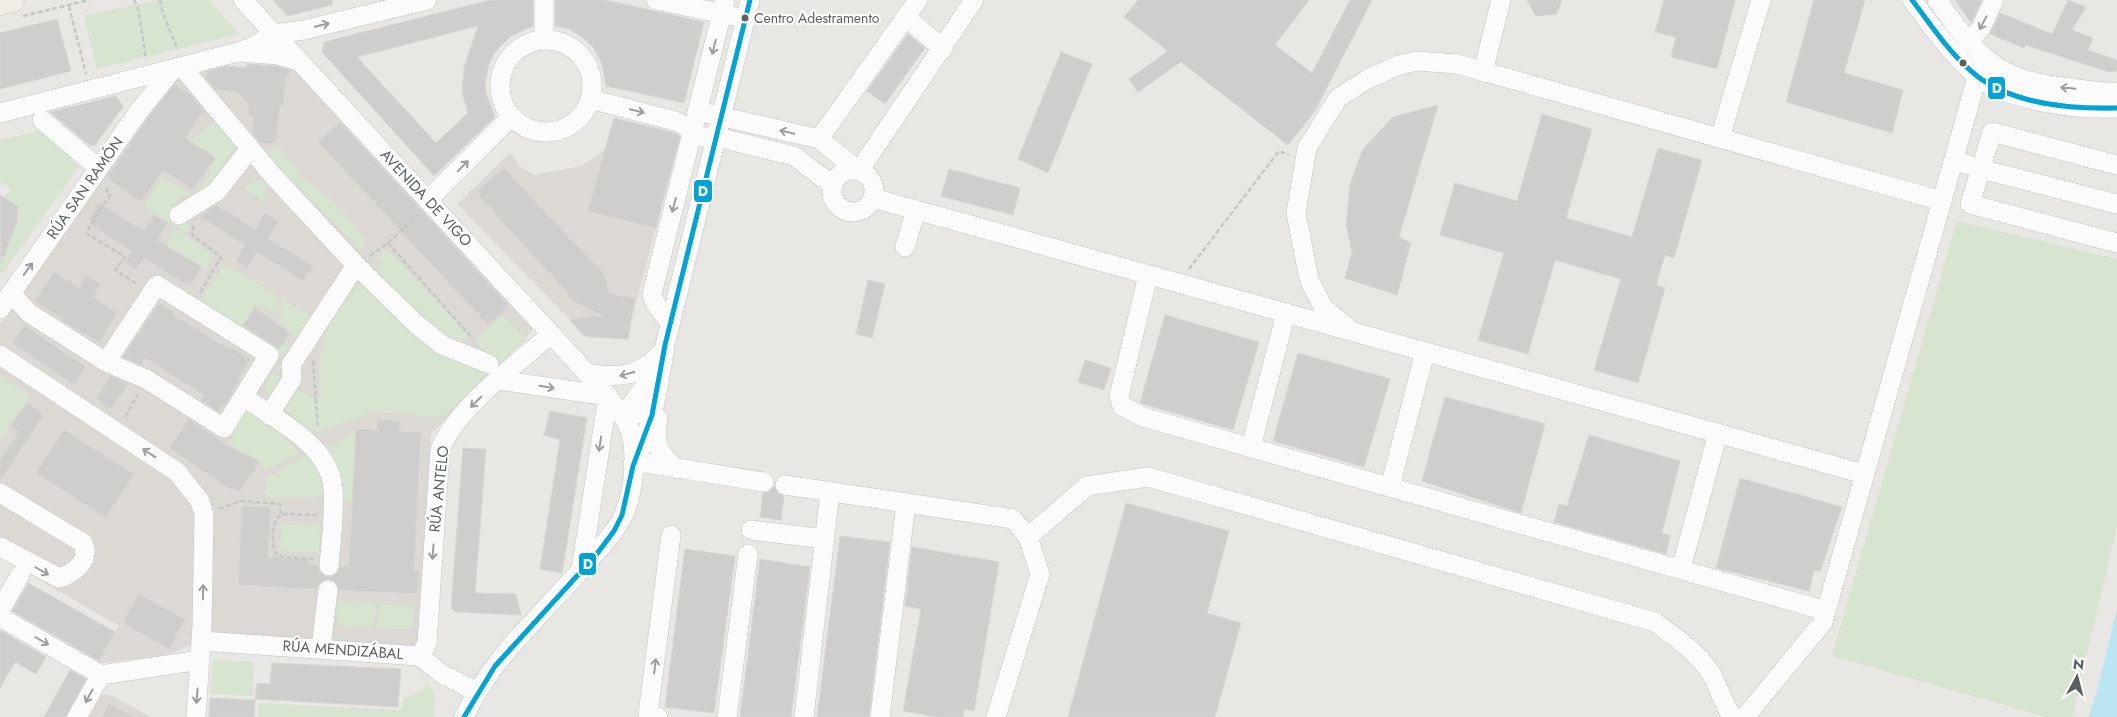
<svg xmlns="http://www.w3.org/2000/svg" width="2117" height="717" viewBox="0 0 2117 717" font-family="Jost,sans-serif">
<rect width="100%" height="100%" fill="#e9e7e4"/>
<!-- education -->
<g fill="#dcd9d4">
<path d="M291,64L534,329L431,434L419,646L215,635L167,655L96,664L119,626L0,557V323L173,81L215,67Z"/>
<path d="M614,118L681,134L633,314L569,319L457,204L510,153L522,168L535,175L580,166L600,154L606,147Z"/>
<path d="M101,695H110L151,717H89Z"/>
</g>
<!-- green -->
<g fill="#d6e4d0">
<path d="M158,0H209L239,34L97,69L84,16Z"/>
<path d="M216,121L238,143L206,190L198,194L216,157L190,140Z"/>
<path d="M41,130L79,166L0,277V253L10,239L17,222L18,206L4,197L11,189L0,181V140Z"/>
<path d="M260,150L282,151L301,177L337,205L367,242L361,250Z"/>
<path d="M162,177L196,197L190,199L183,194L170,214L191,227L187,233L144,207Z"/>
<path d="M263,178L266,180L264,202L243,188Z"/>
<path d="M1957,221L2117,259V526L2072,717H2046L1832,656Z"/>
<path d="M175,229L214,255L205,270L165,245Z"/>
<path d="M387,249L469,336L461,343L437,333L366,267L369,262L374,268L382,262L377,257Z"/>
<path d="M225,264L280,297L274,313L258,303L243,325L265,340L264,343L273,349L275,347L279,349L283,344L290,348L283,356L274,355L198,305Z"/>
<path d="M364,282L493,371L443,417L373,412L311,434L266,390V384L273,372L312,399L320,398C318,354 318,337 345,301C351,293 355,286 364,282Z"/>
<path d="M283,299L312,317L299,338L286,330L288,327L279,321L282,315L278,312Z"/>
<path d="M502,315L527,339L501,364L478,345V339Z"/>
<path d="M0,375L30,395L0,440Z"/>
<path d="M244,408L273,427L300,453L264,471L261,463L229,444Z"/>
<path d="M355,433L352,500H342C344,481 339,463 325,449Z"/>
<path d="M305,456C316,466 327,479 322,494L316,497H269L265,494L267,478Z"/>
<path d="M282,524L320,526L319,553L281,551L279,549Z"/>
<path d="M337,601L376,603L374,627L343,626L336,617Z"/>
<path d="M380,604L415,606L412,626L409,629L378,628Z"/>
<path d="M213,660L254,662L253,696L210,694Z"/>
<path d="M428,684L435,693L434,717H258V703L401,710L403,699L420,691Z"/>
</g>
<!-- water -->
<path fill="#b9e6f2" d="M2117,609V717H2088L2094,702Z"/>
<!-- building -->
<g fill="#d0cecd" stroke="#d8d6d3" fill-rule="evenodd">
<path d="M273,0H332V5L287,16Z"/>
<path d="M490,0H533V26L511,36L495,52L489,64L485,84L486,93L495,117L434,176L322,52L324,42ZM478,26L464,68L462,90L468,113L436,143L357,57Z"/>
<path d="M555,0H605L704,22L684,103L606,86L602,64L593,47L582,37L569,29L555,26Z"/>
<path d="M1138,0H1309L1275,45L1312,73L1350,0H1372L1315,111L1288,145L1181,62L1138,92L1129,79L1168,51L1124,17Z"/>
<path d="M1527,0H1562L1557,14L1536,16Z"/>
<path d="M1664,0H1735L1717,69L1671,57L1676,37L1655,32Z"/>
<path d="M1814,0H1865L1844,73L1903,90L1892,133L1786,102Z"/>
<path d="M1955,0H1982L1971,23Z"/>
<path d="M2068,0L2086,7L2072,30L2093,38L2088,50L2117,60V71L2109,72L2025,45L2024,48L1990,34L2000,13L2052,34Z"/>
<path d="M57,19L71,71L0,89V33Z"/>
<path d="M908,34L925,48L885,104L867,91Z"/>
<path d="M1061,52L1092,64L1048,173L1018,159Z"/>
<path d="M247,64L276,66L291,70L285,81L283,106L280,105L276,141H273V144L260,143L252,133L254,117L248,116L249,105L238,92L216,90L206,78L207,72L227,66L247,68Z"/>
<path d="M175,84L192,96L204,111L185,138L215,158L193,190L163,170L141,202L107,178L152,112Z"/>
<path d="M116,96L123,107L95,145H89L50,112Z"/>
<path d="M1438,105L1399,237L1411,243L1397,295L1345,278L1352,252L1346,225L1350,184L1363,149L1393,117Z"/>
<path d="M1542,114L1592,129L1566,218L1632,237L1658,148L1702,160L1674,258L1665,255L1656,285L1665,288L1638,383L1594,370L1621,279L1555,260L1528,354L1478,340L1504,253L1440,235L1455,183L1517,201Z"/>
<path d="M614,118L671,132L680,136L656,228L588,211Z"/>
<path d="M340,122L509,306L488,325L318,142Z"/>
<path d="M504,168L604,274L609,293L635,299L628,339L588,337L582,334L569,319L603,316L574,301L476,192Z"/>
<path d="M949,169L1020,188L1013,215L941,196Z"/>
<path d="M0,195L18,206L17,222L1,264Z"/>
<path d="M99,203L144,231L154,215L168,223L157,240L202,267L192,283L190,281L187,285L144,258L136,270L125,262L132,251L90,224L92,221L89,219Z"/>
<path d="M216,205L255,229L265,213L279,221L268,238L313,266L303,281L257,252L247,268L236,260L245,245L200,217Z"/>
<path d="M54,272L79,288L87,275L101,284L93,297L117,313L99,342L61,320L62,318L35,301Z"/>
<path d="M868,280L885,284L872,338L856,334Z"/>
<path d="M159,303L175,313L173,315L231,350L232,348L250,359L225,405L223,404L218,411L201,400L204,395L145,358L141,365L123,357Z"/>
<path d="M255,308L290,333L279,349L243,325Z"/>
<path d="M1165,315L1259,342L1233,430L1140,403Z"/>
<path d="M24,325L86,367L74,385L13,343Z"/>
<path d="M1298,353L1390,379L1364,467L1273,441Z"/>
<path d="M1085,360L1111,368L1104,390L1078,382Z"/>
<path d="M111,376L128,384L111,409L96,399Z"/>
<path d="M1445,397L1545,424L1521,513L1422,481Z"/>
<path d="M27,403L44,415L0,481V460L19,431L11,425Z"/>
<path d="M550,411L587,418L562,573L540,569L560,440L544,435Z"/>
<path d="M189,419L228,446L260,461L240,491L228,488L169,448Z"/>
<path d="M378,420L400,421L399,431L421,432L414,570H419L418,594L339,590L335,581L329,579L319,583L317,589L238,585L242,506L271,507L268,557L309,559V565H318L319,571L328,577L338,573L340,566L349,567L356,429L377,430Z"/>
<path d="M64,430L134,474L106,518L36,473Z"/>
<path d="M1589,435L1680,461L1662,533L1670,535L1666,554L1554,522L1559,504L1567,506Z"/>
<path d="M463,448L486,449L475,593L516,594L521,615L456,612L451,608Z"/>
<path d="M1740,478L1842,507L1820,572L1814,570L1809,591L1716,568Z"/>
<path d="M774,486L778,493L784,496L781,520L760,517L763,493L768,492Z"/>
<path d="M1126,503L1229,531L1207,613L1241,623L1215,717H1068Z"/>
<path d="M840,536L890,542L869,717H817Z"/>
<path d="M912,547L999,562L974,711L964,709L963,717H937L903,711L921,609L905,606Z"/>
<path d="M685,549L735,556L714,713L665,707Z"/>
<path d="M760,559L810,567L791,717H740Z"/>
<path d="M28,583L115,632L99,661L12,611Z"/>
<path d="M139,594L185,620L169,649L123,623Z"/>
<path d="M0,630L46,657L36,674L15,662L0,688Z"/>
<path d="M272,663L401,669L398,707L255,699L257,683L270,684Z"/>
<path d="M70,670L86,679L66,717H44Z"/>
<path d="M210,698L255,700L254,717H209Z"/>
<path d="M109,703L134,717H102Z"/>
</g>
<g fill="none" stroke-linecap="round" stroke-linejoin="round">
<!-- minor casing -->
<g stroke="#c3c4c4" stroke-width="20">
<g id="minor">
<path d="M243,0L608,396C615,406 624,416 629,428C638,452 634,491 624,514C615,533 600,548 587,563C544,613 491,657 464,717"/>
<path d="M656,0L733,16"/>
<path d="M1912,0C1932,26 1951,55 1977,76C2007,101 2078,110 2117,108"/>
<path d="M1937,0C1978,58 1998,81 2071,88C2086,90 2102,93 2117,92"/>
<path d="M907,18L943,49"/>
<path d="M544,39V0"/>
<circle cx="546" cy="86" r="46"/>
<path d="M1968,43L1981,28L1994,0"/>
<path d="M241,52L278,55L299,61"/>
<path d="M182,67L275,178L356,265L291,365L292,379L269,415"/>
<path d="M1483,72L1501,0"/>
<path d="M590,99L675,121L685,126L692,133L703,137H717L794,156L832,185"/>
<path d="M698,111L819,139L859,171L974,0"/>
<path d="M0,113L238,52L252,47L274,34L304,30L427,0"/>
<path d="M42,120L89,160"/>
<path d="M1720,138L1761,0"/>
<path d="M819,139L918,0"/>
<path d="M1954,160L1981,169L2117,204"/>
<path d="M2117,165L1992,132L1970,204L2117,243"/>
<circle cx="853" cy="191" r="21"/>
<path d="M873,198L1864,474"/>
<path d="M428,200L511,117"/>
<path d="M179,215L216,192L250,149"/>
<path d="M905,247L916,210"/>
<path d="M356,265L416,324L442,345L489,364"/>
<path d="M1148,275L1119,396L1122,406L1143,417L1826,611"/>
<path d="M11,293L29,313L106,362L146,379L224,428L269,355L157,285L106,362"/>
<path d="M0,309L139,111L173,69"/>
<path d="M670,323L655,303L652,294L725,0"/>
<path d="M1347,327L1323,307L1309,279L1296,213L1307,148L1338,98L1368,79L1399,65L1417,61L1457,64L1942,201"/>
<path d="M0,355L177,472L200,501L204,515L202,626L196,717"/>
<path d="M586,373C614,378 638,378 659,355"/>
<path d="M499,380L608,396L581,570"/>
<path d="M653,393C644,405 640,418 623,417L644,387L656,364"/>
<path d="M244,397C276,420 329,444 333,488C335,513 331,541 329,566"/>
<path d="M658,418C653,443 658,453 677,469"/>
<path d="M1251,447L1286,313"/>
<path d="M634,463C653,428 659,384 665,345L750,0"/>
<path d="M633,464L647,463L764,482"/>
<path d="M785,485L1013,519L1028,537L1087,486L1148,477L1655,622C1675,637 1699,653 1712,675C1719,689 1724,704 1732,717"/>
<path d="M1390,487L1425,352"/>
<path d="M0,493L83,543C91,560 74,574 59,578L0,547"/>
<path d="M751,530L825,539"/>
<path d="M1681,569L1718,433"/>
<path d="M0,610L20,575"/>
<path d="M0,617L101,675L200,660"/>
<path d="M201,641L419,656L442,674L475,691"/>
<path d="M321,648L328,590"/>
<path d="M419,656L427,644L440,450C456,408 517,364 551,334"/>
<path d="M77,717L101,675"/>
<path d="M658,717L648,714L671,535"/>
<path d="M727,717L748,554"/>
<path d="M804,717L830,492"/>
<path d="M880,717L906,503"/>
<path d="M996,717L1040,574L1028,537"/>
<path d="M1745,717L1823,622L1977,77L1986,60"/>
</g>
</g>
<!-- major casing -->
<g stroke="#cfc2b3" stroke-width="25">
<path id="major" d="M0,3L12,0"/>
</g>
<!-- path -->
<g stroke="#c4c8c5" stroke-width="2.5" stroke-dasharray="5 2.5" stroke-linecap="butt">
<path d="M134,0L138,8L146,59"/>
<path d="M160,0L163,14L178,50"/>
<path d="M69,6L86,74"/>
<path d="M23,16L89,0"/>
<path d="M106,188L110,195L86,233L125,257L115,270L137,284"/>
<path d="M194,226L191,234L221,257L200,293"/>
<path d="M388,243L473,339"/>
<path d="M370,256L388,243L419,214"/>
<path d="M1189,269L1279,151L1289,155"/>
<path d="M313,361L318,428"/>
<path d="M125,417L138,394"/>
<path d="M219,509L241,501L280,504L281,514"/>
<path d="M314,559L283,557L276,554C271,542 271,523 281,514L318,515"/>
</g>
<!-- minor -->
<use href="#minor" stroke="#fcfbfb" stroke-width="19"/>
<!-- major -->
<use href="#major" stroke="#f2ede7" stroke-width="24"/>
<!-- bus-1 casing -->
<g stroke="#fff" stroke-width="9">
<g id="bus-1">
<path d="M1912,0C1932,26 1951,56 1977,76C2015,105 2071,109 2117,108"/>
<path d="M464,717L495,666L596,555L614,531L622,515L633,466L652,415L665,345L750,0"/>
</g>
</g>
<!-- bus-1 -->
<use href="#bus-1" stroke="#00a3d4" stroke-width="5"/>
</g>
<!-- one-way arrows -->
<defs><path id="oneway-shaft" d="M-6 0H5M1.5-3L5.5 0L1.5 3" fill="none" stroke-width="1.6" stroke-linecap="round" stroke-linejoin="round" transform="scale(1.25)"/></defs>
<g stroke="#9b9d9f">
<use href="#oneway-shaft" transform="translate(1983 23) rotate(118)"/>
<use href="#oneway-shaft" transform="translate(322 25) rotate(-14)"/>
<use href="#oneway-shaft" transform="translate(714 47) rotate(104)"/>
<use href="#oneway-shaft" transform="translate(2068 88) rotate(-174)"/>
<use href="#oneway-shaft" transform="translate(637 111) rotate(14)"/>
<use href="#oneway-shaft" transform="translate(787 132) rotate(-166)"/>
<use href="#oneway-shaft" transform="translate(463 166) rotate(-45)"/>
<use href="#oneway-shaft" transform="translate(674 205) rotate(104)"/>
<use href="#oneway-shaft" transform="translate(28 269) rotate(-54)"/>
<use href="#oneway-shaft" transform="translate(627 374) rotate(165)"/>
<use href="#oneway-shaft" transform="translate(547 387) rotate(9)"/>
<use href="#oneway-shaft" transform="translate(476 402) rotate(136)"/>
<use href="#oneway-shaft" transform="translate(600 444) rotate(99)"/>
<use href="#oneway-shaft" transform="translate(149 453) rotate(-146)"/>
<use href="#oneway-shaft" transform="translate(433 552) rotate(94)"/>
<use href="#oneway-shaft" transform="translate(42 571) rotate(30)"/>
<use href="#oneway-shaft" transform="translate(203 592) rotate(-89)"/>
<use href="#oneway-shaft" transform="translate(42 641) rotate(30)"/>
<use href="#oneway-shaft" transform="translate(655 666) rotate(-83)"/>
<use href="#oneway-shaft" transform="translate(89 696) rotate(119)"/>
<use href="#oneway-shaft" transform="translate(197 696) rotate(94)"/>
</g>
<!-- markers -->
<g fill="#5a5f61" stroke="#fff" stroke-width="2">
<circle cx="745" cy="18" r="4.5"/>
<circle cx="1963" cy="63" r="4.5"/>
</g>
<g text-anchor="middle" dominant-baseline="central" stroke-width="4" stroke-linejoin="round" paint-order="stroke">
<!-- bus labels -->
<g font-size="14" fill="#5a5f61" stroke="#fff" text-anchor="start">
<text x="754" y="18">Centro Adestramento</text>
</g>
<!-- street labels -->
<g font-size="15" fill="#5a5f61" stroke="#fff">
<text transform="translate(85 188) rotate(-55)">RÚA SAN RAMÓN</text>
<text transform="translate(426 198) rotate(47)">AVENIDA DE VIGO</text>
<text transform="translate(439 489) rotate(-84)">RÚA ANTELO</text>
<text transform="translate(343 650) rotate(4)">RÚA MENDIZÁBAL</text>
</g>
</g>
<g stroke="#fff" stroke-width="2">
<rect x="1987" y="76" width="19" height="24" rx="5" fill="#00a3d4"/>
<rect x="693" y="179" width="20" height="24" rx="5" fill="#00a3d4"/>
<rect x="578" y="552" width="19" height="24" rx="5" fill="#00a3d4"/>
</g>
<g font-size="14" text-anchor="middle" font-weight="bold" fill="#fff">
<text x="1997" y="93">D</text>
<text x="703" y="196">D</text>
<text x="588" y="569">D</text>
</g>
<!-- north arrow -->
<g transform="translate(2077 677) rotate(7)" stroke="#ffffff" stroke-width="4" paint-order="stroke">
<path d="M0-4L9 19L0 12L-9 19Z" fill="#5a5f61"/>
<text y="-8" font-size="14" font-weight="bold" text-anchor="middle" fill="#5a5f61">N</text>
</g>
</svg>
